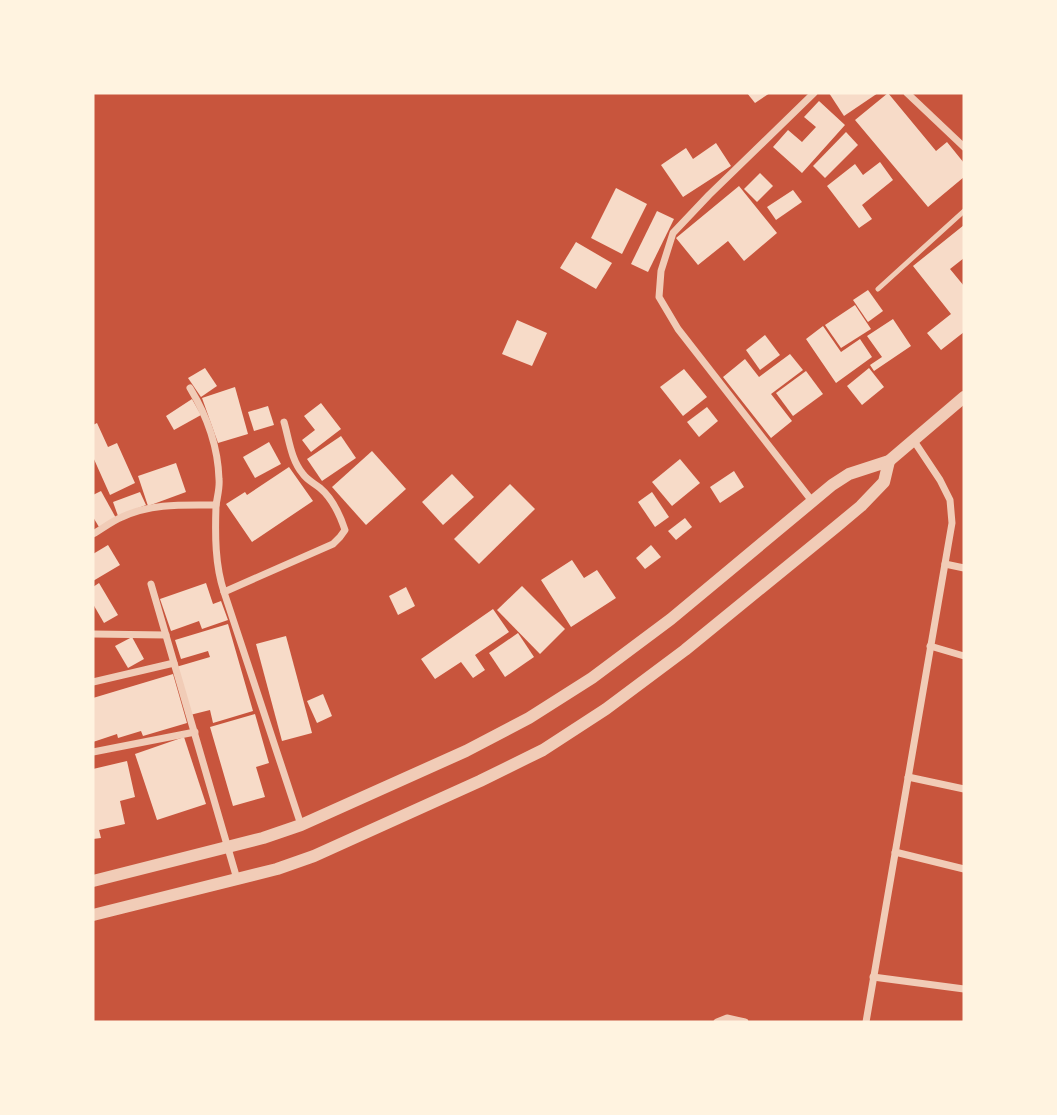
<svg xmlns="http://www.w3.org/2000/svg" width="1057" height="1115" viewBox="0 0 1057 1115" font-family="'Fira Sans Condensed',sans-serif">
<rect width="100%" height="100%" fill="#c8553d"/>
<!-- building -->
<g fill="#f7dbc8">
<path d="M747,93H770L755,103Z"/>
<path d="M829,93H878L844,116Z"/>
<path d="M888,93L936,151L947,142L964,163V177L928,207L855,120Z"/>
<path d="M819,101L845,125L802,173L773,147L788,130L802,142L816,127L804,117Z"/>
<path d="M846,132L858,145L825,178L813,166Z"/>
<path d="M716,143L731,166L683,197L661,165L686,148L693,159Z"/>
<path d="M880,162L893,180L862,205L872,219L859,228L827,186L855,164L863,175Z"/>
<path d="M760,173L773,186L757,202L744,189Z"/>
<path d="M739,186L777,233L744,261L728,241L698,265L676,238Z"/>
<path d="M616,188L647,204L622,254L591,238Z"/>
<path d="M793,190L802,202L776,220L767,207Z"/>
<path d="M657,211L674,219L648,272L631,264Z"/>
<path d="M964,225V258L950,269L964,286V332L941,350L927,333L951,314L913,266Z"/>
<path d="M576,242L612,263L596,289L560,268Z"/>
<path d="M868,290L883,311L868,322L853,300Z"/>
<path d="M855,305L871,329L841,348L825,325Z"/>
<path d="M893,319L911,346L874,371L870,365L882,357L867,336Z"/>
<path d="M517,320L547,333L532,366L502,354Z"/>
<path d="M823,326L841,352L860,339L872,357L836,383L806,339Z"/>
<path d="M765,335L780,355L760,370L746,350Z"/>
<path d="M790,354L803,370L771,394L792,421L771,438L723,377L745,359L759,377Z"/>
<path d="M205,368L217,386L201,397L188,378Z"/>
<path d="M869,368L884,387L862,405L847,386Z"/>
<path d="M684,369L707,397L683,416L660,387Z"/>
<path d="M806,371L823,394L793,416L776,393Z"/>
<path d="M235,387L248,434L218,443L202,398Z"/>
<path d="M192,399L201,415L174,430L166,416Z"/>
<path d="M321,403L341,429L311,452L302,440L315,430L304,416Z"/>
<path d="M268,406L274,425L254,431L248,412Z"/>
<path d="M707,407L718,421L699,437L687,422Z"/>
<path d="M97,423L108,447L117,443L135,483L110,495L93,457V425Z"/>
<path d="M341,436L356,458L322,481L307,459Z"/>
<path d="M269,442L281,464L255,478L243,457Z"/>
<path d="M372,451L406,489L366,525L332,487Z"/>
<path d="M680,459L700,483L672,506L652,482Z"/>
<path d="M176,463L186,492L148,506L138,476Z"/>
<path d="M289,467L313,501L252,542L226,504L245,492L247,495Z"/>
<path d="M734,471L744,487L720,503L710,487Z"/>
<path d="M452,474L474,497L443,525L422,502Z"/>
<path d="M510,484L535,509L479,564L454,539Z"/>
<path d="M101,491L116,518L99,527L93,517V495Z"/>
<path d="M140,492L146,505L118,516L113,502Z"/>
<path d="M652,492L669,517L655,527L638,502Z"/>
<path d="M685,518L692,527L676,540L668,531Z"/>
<path d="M108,545L120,565L93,581V554Z"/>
<path d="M651,545L661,557L645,569L636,558Z"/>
<path d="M572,560L584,578L597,570L616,598L571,627L541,580Z"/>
<path d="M99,583L118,615L104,623L93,604V587Z"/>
<path d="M206,583L213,604L221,601L228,620L202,629L199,621L171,631L160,599Z"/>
<path d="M522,586L565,629L540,654L497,610Z"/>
<path d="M406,587L415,606L398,615L389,596Z"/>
<path d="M493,609L509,632L475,655L485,670L473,678L461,662L435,679L421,659Z"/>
<path d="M228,624L253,711L213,723L210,710L190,715L176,667L210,657L208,651L181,659L175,640Z"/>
<path d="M518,633L534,657L505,677L489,653Z"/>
<path d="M286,636L312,733L282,741L256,644Z"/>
<path d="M132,637L144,659L128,668L115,646Z"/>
<path d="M173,674L187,723L143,736L141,731L118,738L117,734L93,742V698Z"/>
<path d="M323,694L332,716L317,723L307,701Z"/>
<path d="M255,714L269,763L256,767L265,797L233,806L210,727Z"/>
<path d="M184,737L206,804L157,820L135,754Z"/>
<path d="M127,761L135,797L120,801L125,824L99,830L101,838L93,839V769Z"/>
</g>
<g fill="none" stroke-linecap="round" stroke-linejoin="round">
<!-- service -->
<path stroke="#f1ccb7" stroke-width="5" d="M878,289L964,211"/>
<!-- minor -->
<g stroke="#f1ccb7" stroke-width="7">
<path d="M907,93L964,147"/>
<path d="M190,388C207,416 218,446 219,479C220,488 217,497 216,506C215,535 215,565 224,592"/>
<path d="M284,422C289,439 291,460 303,474C307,480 314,483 320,488C332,498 340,515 345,530L340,537L333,544L224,592L301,825"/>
<path d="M812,501L678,329L659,297L661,271L673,233L709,195L814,93"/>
<path d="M93,534C102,529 112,521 122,517C152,503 184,505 216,505"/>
<path d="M945,564L964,568"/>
<path d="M151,584L237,879"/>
<path d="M93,634L166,635"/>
<path d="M930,646L964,656"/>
<path d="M93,682L174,663"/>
<path d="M93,752L195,732"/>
<path d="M908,777L964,789"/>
<path d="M895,852L964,869"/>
<path d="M873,977L964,989"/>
<path d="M717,1022L727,1018L745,1022"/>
<path d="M866,1022L952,523L950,500L940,480L914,441"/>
</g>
<!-- tertiary -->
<g stroke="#f1ccb7" stroke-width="12">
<path d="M93,881L263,838L301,825L466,751L529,718L592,678L671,619L832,485L849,474L889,461L964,397"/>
<path d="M93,915L277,869L314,856L480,781L543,750L606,709L685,650L837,526L861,506L884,482L889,461"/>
</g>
</g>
<!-- border -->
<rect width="1057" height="1115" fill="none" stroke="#fff3e0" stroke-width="189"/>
</svg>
